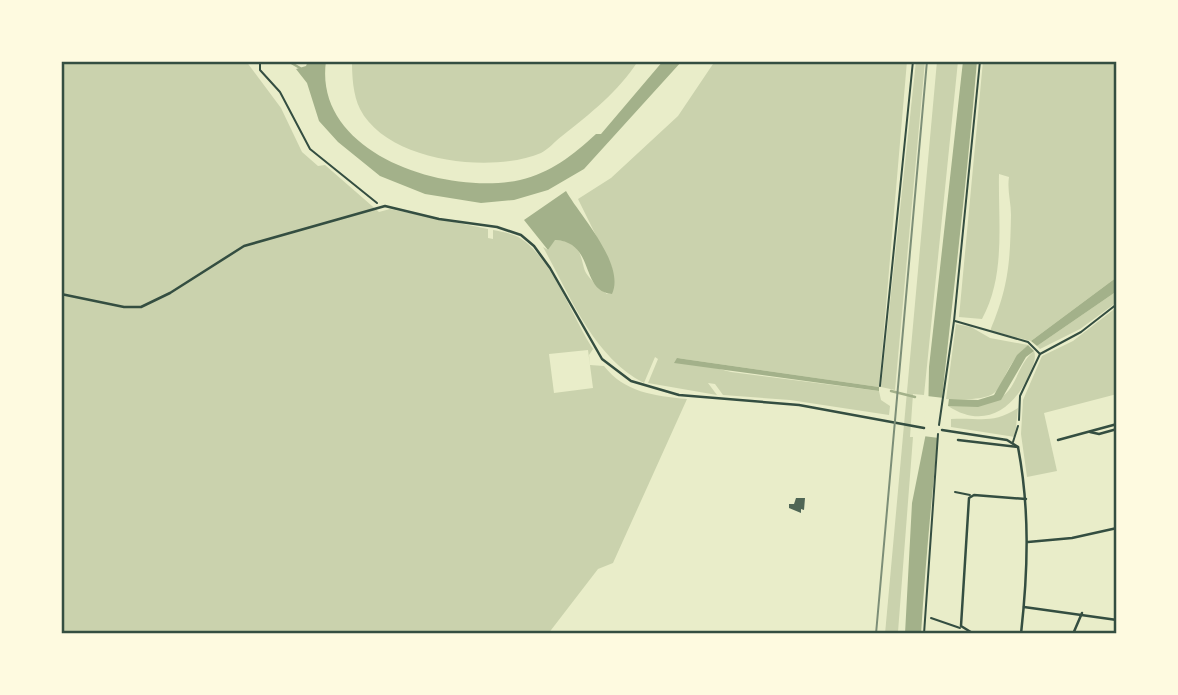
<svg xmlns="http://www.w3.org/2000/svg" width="1178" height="695" viewBox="0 0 1178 695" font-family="'IBM Plex Sans',sans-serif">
<rect width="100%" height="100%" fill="#e9edc9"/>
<!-- green -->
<g fill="#cad2ad" fill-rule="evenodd">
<path d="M61,61H246L281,108L302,152L318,166L325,165L379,212L390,209L488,229V238L493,239V230C502,232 512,233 520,238C552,258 572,317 593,349L589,355L590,365L604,366C624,392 654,396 687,399L613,563L598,569L548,634H61ZM588,350L593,388L554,393L549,354Z"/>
<path d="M352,61H638C618,92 591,113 562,136C555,141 549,149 541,153C492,174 387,162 360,109C353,95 352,76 352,61Z"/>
<path d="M715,61H907L879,387L677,358L731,372L879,391L881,400L890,406L889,415L790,400L723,395L715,384L708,383L717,395L648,383L658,359L655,357L644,383C593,357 570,295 543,247L548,250L554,240C578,241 579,249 584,268C586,277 600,288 607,294H612V268L578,199L611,178L678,116Z"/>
<path d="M916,61H925L895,390L881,387Z"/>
<path d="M937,61H958L924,395L913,394L910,437H913L898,632L885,634Z"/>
<path d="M983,61H1117V277L1031,341L990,331C1009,286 1010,262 1011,215C1011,202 1007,190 1009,177L999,174C998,223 1006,275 982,319L959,317Z"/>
<path d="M1117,291V300L1113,305L1080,329L1040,349L1037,346Z"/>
<path d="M1117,307V394L1044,413L1057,471L1027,477L1021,434L1023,400L1042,356L1073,341Z"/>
<path d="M956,324L971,327L990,338L1028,345C986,383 1021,402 946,399Z"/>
<path d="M1034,351C1037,359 1032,368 1028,377C1012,411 983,429 948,406C971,406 1001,407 1013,384C1020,371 1023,360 1034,351Z"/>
<path d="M1018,408L1015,437L951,427V419C980,417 991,425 1018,408Z"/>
</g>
<!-- water -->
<g fill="#a3b18a">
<path d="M308,61H326C313,154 446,196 520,180C552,172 572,156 596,134H601L663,61H682L584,169L548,190L514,200L481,203L425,194L380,176L338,142L319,121L307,83L296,69L306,66Z"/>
<path d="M963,61H977C961,253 933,442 921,634H905L912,503L928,423L929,367Z"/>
<path d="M566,191C578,213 626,264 612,294C579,291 596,242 555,240L548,250L524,220Z"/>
<path d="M1117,277V291L1037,346L1031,341Z"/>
<path d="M1028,345L1034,351L1026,357L1001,400L978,407L948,406L949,399L978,400L994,395L1017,355Z"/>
<path d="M677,358L879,387V391L674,363Z"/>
</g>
<!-- pier -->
<path fill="#e9edc9" d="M927,396L944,398L939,438L923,436Z"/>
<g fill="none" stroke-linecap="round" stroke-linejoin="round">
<!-- stream -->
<g stroke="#a3b18a" stroke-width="2.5">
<path d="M288,61L300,68"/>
<path d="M891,391L915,397"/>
</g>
</g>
<!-- building -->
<path fill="#4f6655" d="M796,498H805L804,510L801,509V513L789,508V504H794Z"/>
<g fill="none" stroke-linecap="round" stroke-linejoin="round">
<!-- path -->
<g stroke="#344e41" stroke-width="2">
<path d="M260,61V70L280,92L310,149L377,203"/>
<path d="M955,321L1028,342L1040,354"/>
<path d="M880,386L913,61"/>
<path d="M1019,420L1020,396L1040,354L1081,332L1117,304"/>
<path d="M939,425L954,321L980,61"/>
<path d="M924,634L938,434"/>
</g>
<!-- service -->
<g stroke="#344e41" stroke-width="2">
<path d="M1013,442L1018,426"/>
<path d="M955,492L970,495"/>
<path d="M931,618L960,628"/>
</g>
<!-- minor -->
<g stroke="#344e41" stroke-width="2.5">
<path d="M61,294L124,307H141L170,293L244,246L385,206L439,219L497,227L521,235L534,246L550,268L602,359L631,381L679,395L799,405L924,428"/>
<path d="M942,430L1007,440L1018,447C1030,510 1028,571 1021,634"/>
<path d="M1090,432L1099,434L1117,429"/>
<path d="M958,440L1018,447"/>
<path d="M1058,440L1117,424"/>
<path d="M1028,542L1072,538L1117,528"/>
<path d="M1024,607L1117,620"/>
<path d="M974,634L961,626L969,498L974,495L1026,499"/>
<path d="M1073,634L1082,613"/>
</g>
<!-- tram -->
<path stroke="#7c8e77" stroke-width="2" d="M876,634L927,61"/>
</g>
<!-- border -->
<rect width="1178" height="695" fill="none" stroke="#fefae0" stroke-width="126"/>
<rect x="63" y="63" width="1052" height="569" fill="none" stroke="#344e41" stroke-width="2.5"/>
</svg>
